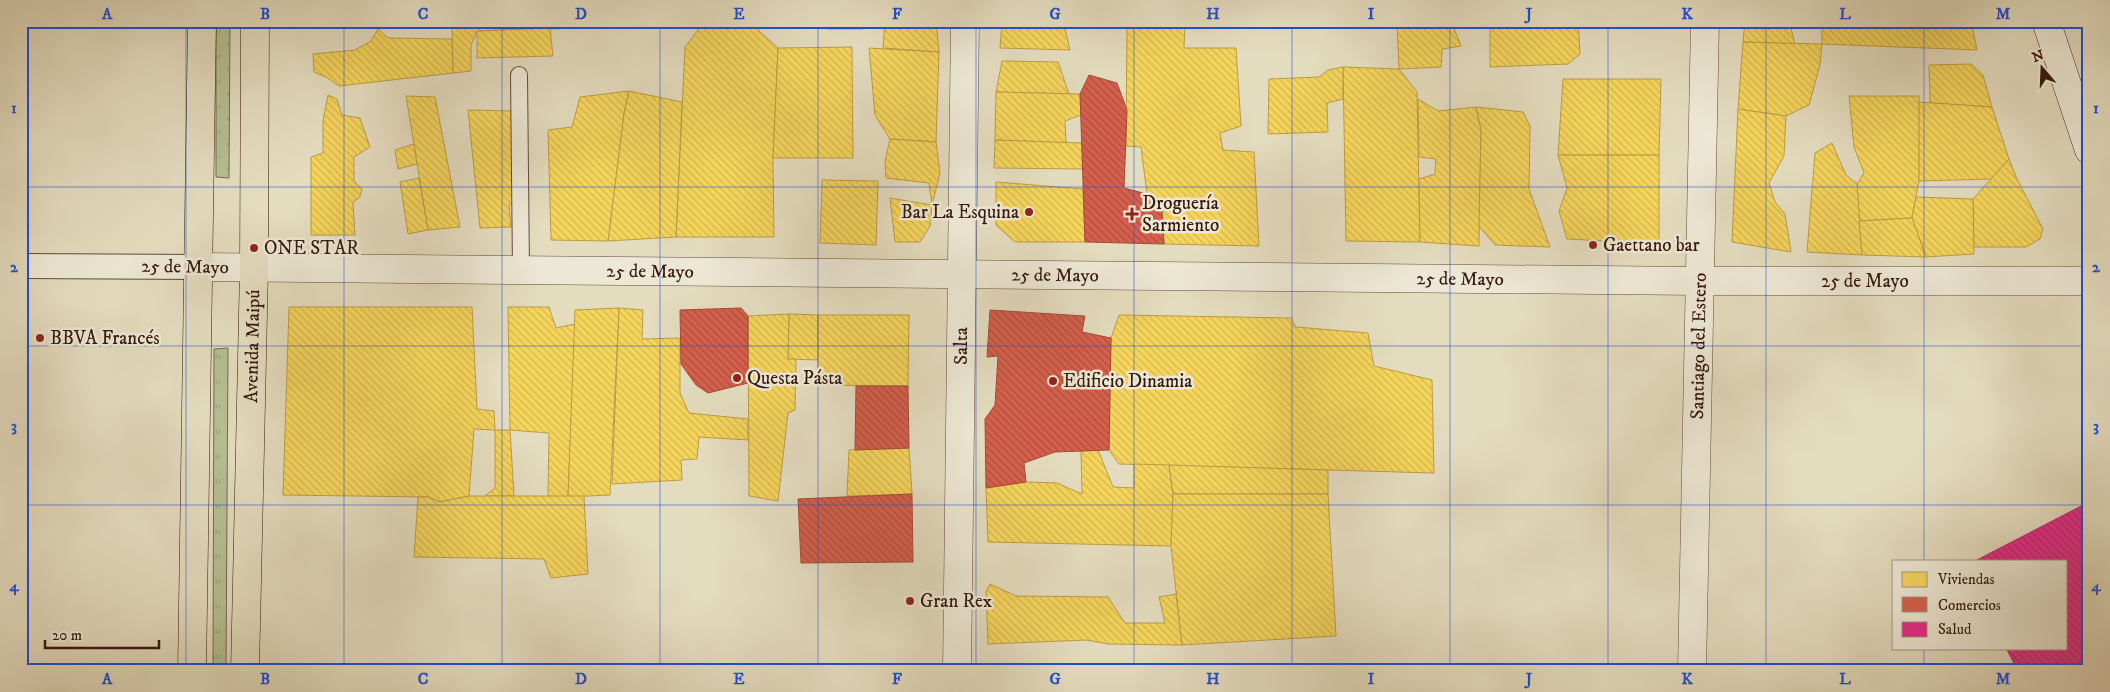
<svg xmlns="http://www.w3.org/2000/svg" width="2110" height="692" viewBox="0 0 2110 692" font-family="'IM FELL DW Pica',serif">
<defs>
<pattern id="park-tufts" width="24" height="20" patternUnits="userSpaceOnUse" patternTransform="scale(1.25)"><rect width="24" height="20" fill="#b4c092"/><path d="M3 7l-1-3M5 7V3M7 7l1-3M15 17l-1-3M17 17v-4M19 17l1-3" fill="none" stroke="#9ba47d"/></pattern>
<pattern id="homes-back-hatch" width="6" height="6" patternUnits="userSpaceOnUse" patternTransform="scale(1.25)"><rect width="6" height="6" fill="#f6d55c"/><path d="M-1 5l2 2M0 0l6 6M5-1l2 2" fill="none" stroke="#d4b64f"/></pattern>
<pattern id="shops-back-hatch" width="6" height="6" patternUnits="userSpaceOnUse" patternTransform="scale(1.25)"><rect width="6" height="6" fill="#d6604d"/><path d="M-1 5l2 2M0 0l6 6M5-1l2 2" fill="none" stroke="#ae4e3e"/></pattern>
<pattern id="health-back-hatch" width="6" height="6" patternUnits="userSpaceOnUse" patternTransform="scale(1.25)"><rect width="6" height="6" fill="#e7298a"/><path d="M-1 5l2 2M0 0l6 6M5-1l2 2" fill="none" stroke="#bc226f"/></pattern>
</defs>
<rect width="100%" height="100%" fill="#e4dcbf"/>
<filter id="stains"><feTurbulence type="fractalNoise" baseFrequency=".004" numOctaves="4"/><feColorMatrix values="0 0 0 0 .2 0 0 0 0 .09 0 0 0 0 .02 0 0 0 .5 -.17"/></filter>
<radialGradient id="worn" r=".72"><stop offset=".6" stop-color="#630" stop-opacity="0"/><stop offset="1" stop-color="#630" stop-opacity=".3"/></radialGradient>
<!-- park -->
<g fill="url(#park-tufts)" stroke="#746c50">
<path d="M216,21H230L229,178L216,177Z"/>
<path d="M228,348L226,671H213L214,349Z"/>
</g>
<!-- homes -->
<g fill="url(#homes-back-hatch)" stroke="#bc9c44">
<path d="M452,21H583V28L477,31L471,45V71L453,73Z"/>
<path d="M705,21H756L759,31L778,48L773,158L774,237H676L685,47Z"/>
<path d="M827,21H864L863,29H827Z"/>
<path d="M885,21H936L939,52L883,48Z"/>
<path d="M1002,21H1066L1065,29Z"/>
<path d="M1127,21H1185L1184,48H1236L1241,126L1220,133L1223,150L1254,152L1259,246L1164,244L1162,211L1147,194L1141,147L1126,146Z"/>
<path d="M1397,21H1451L1461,46L1442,49L1441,67L1399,69Z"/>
<path d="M1490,21H1578L1580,54L1568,64L1490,67Z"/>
<path d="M1745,21H1789L1795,44L1743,42Z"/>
<path d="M1808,21H1971L1977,50L1822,44V27Z"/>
<path d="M1002,23L1065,29L1070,50L1000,48Z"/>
<path d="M550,28L553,56L477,58V31Z"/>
<path d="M378,29L388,38L452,39L453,73L339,86L326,77L314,72L313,54L355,50L371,41Z"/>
<path d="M1743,42L1822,44L1820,65L1809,105L1786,116L1738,109Z"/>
<path d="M852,47L853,158H773L778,48Z"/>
<path d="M869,48L939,52L936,142L890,139L875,115Z"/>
<path d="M1002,61L1058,62L1069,94L996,92Z"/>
<path d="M1971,64L1983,75L1992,107L1930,103L1929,65Z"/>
<path d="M1343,67L1399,69L1417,92L1420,242L1346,241Z"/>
<path d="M1343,67V99L1327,103L1328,132L1268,134L1269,79L1319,77L1328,70Z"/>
<path d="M1563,79H1661L1659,155H1558Z"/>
<path d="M629,91L682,102L676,237L608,241L624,113Z"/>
<path d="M629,91L624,113L608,241L551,240L548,130L572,127L580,97Z"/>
<path d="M996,92L1080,94L1081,115L1065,121L1066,143L995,140Z"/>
<path d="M328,95L337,99L342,115L360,118L370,147L354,157V181L362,189L360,197L353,202L355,235H311V157L323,153V121Z"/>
<path d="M406,96L435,97L460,227L428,230Z"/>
<path d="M1849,96H1919V181L1912,218L1859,221L1857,184L1864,173L1854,147Z"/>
<path d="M1418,99L1438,111L1476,107L1481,129L1479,246L1420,242L1419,179L1435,174L1436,159L1419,157Z"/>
<path d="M1919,102L1992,107L2009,159L1992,179L1919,181Z"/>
<path d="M1476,107L1523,112L1530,126L1529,189L1550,247L1495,245L1479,226L1481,129Z"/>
<path d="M1738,109L1786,116L1784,156L1769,183L1775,202L1785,214L1791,252L1732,242Z"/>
<path d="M468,110L514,111V201L509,205L511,227L480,228Z"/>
<path d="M890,139L936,142L940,173L932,205L929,183L886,178L885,161Z"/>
<path d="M995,140L1082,143L1083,169L994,168Z"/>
<path d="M1832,143L1846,175L1857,184L1862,255L1807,252L1815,153Z"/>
<path d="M414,144L417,164L398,169L395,150Z"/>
<path d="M1558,155H1659V244L1567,239L1559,211L1567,188Z"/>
<path d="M2009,159L2016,177L2043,229L2040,239L2026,247H1974L1973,199Z"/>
<path d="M419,178L428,230L408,234L400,182Z"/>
<path d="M822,180L878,181L876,245L820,243Z"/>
<path d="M996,182L1083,189L1085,242H1015L996,225Z"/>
<path d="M1916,197L1973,199L1974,254L1926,257L1912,218Z"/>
<path d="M890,198L932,205L930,226L920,242H895Z"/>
<path d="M1912,218L1926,257L1862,255L1859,221Z"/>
<path d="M289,307H472L477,409L494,411L495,430L474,429L469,496L440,502L428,497L283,495Z"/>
<path d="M508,307H549L556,328L575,324L568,497L548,496L549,433L510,430Z"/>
<path d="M619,308L643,310L642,339L680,338V393L689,413L748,419V440L699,437L697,459L681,460L682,480L612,484Z"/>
<path d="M619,308L610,495L568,497L575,310Z"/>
<path d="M789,314L818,315V360L788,359Z"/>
<path d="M789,314L788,359H796L795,410L788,413L778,501L749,496L748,316Z"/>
<path d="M818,315H909L908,386L818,385Z"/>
<path d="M1119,315L1291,318L1296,327L1368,333L1374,366L1432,380L1434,473L1119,464L1109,450L1111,338Z"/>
<path d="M495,430H510L514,496H485L495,488Z"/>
<path d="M909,448L912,494L847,496L849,450Z"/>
<path d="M1098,450L1113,487L1134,488V464L1169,465L1173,494L1171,546L988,542L986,488L1026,482L1057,483L1082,494L1081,451Z"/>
<path d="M1169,465L1328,470V494H1173Z"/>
<path d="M1173,494H1328L1336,636L1182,645L1171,546Z"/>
<path d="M469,496H584L588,574L551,578L544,559L414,557L418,497H428L440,502Z"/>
<path d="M990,584L1016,596L1108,597L1125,623H1165L1159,597L1176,594L1182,645L1108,644L1087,640L988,644L986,592Z"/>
</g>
<!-- shops -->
<g fill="url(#shops-back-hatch)" stroke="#a64a3a">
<path d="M1089,75L1117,83L1127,110L1124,188L1147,194L1162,211L1164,244L1085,242L1080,94Z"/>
<path d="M741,308L748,316V383L708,393L696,385L681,364L680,310Z"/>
<path d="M990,310L1085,316L1082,332L1111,338L1109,450L1055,452L1024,463L1026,482L986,488L985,419L995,405L998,356L987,357Z"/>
<path d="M856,386H908L909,448L855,450Z"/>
<path d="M912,494L913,562L801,563L798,499Z"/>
</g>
<!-- health -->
<path fill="url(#health-back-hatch)" stroke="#b22464" d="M2089,502V671H2018L2006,648H2066V561H1975Z"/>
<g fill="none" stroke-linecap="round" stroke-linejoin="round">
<!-- service casing -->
<g stroke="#61493a" stroke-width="18">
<path id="service" d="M519,75L521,271"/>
</g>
<!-- pedestrian casing -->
<g stroke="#61493a" stroke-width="26">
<path id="pedestrian" d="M21,266L200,267"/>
</g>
<!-- minor casing -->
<g stroke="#61493a" stroke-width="29">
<g id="minor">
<path id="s1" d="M200,267L1698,281H2089"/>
<path id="s2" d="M957,671L965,21"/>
<path id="s3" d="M1692,671L1705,21"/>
</g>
</g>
<!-- secondary casing -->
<g stroke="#35180d" stroke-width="29">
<path id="secondary" d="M2046,21L2089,150"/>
</g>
<!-- primary casing -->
<g stroke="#35180d" stroke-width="29">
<g id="primary">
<path d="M192,671L202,21"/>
<path id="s4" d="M245,671L254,269L255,21"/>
</g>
</g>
<!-- service -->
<use href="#service" stroke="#ede8d5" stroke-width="16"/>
<!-- pedestrian -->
<use href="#pedestrian" stroke="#ede8d5" stroke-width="24"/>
<!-- minor -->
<use href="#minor" stroke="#ede8d5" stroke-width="28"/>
<!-- secondary -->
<use href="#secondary" stroke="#ede8d5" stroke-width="28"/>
<!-- primary -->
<use href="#primary" stroke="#e4dcbf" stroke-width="28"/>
</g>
<!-- grid -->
<path fill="none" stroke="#1d4ed8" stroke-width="1" stroke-opacity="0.55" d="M186,21V671M344,21V671M502,21V671M660,21V671M818,21V671M976,21V671M1134,21V671M1292,21V671M1450,21V671M1608,21V671M1766,21V671M1924,21V561M21,187H2089M21,346H2089M21,505H2089M1924,648V671"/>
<!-- markers -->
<g fill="#8f2418" stroke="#ede8d5" stroke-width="2">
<circle cx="1029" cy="212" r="5"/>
<path d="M1129.5 206.5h5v5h5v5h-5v5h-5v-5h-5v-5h5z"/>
<circle cx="1593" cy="245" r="5"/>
<circle cx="254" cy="248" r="5"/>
<circle cx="40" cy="338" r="5"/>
<circle cx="737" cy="378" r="5"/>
<circle cx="1053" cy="381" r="5"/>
<circle cx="910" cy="601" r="5"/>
</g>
<g text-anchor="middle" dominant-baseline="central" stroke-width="5" stroke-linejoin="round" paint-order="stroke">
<!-- poi labels -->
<g font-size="19" fill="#35180d" stroke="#ede8d5" text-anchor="start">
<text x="1142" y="203">Droguería<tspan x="1142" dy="22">Sarmiento</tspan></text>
<text x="1019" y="212" text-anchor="end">Bar La Esquina</text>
<text x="1603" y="245">Gaettano bar</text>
<text x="264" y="248">ONE STAR</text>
<text x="50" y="338">BBVA Francés</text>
<text x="747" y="378">Questa Pásta</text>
<text x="1063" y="381">Edificio Dinamia</text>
<text x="920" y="601">Gran Rex</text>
</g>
<!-- street labels -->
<g font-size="19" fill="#35180d" stroke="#ede8d5">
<text transform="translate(185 267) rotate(1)">25 de Mayo</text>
<text stroke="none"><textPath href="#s1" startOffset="450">25 de Mayo</textPath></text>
<text stroke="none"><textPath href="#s1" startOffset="855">25 de Mayo</textPath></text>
<text stroke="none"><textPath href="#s1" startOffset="1260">25 de Mayo</textPath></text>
<text stroke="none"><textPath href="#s1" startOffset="1665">25 de Mayo</textPath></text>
<text stroke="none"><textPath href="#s4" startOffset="325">Avenida Maipú</textPath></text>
<text stroke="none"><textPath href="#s2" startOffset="325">Salta</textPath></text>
<text stroke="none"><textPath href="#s3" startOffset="325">Santiago del Estero</textPath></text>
</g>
</g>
<!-- margin -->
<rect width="2110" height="692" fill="none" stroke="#e4dcbf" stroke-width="55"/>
<!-- legend -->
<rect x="1892" y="560" width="175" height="90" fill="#ede8d5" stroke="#a39585"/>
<rect x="1902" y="572" width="25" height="15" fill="#f6d55c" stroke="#a39585"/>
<text x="1938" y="584" font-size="15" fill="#35180d">Viviendas</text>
<rect x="1902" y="597" width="25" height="15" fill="#d6604d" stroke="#a39585"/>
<text x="1938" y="610" font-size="15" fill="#35180d">Comercios</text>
<rect x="1902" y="622" width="25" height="15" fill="#e7298a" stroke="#a39585"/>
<text x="1938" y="634" font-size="15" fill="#35180d">Salud</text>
<!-- north arrow -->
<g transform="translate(2042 68) rotate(341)" stroke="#ede8d5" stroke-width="4" paint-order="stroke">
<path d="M0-4L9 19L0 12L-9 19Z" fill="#35180d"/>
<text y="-8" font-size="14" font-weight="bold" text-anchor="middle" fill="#35180d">N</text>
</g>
<!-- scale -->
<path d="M45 640v8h114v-8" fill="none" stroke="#35180d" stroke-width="2.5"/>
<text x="52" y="640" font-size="15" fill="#35180d" stroke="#ede8d5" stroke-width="4" paint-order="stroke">20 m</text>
<rect x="28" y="28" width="2054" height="636" fill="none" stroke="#1d4ed8" stroke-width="2"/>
<g font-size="16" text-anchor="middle" font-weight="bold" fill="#1d4ed8">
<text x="107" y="19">A</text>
<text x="265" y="19">B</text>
<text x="423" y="19">C</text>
<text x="581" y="19">D</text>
<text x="739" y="19">E</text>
<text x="897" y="19">F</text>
<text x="1055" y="19">G</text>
<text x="1213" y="19">H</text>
<text x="1371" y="19">I</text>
<text x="1529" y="19">J</text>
<text x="1687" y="19">K</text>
<text x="1845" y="19">L</text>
<text x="2003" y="19">M</text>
<text x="14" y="113">1</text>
<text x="2096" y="113">1</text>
<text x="14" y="272">2</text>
<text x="2096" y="272">2</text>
<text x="14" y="431">3</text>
<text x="2096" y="431">3</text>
<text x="14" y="591">4</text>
<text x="2096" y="591">4</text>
<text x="107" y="684">A</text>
<text x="265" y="684">B</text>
<text x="423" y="684">C</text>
<text x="581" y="684">D</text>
<text x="739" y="684">E</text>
<text x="897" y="684">F</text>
<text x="1055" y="684">G</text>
<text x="1213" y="684">H</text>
<text x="1371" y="684">I</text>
<text x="1529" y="684">J</text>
<text x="1687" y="684">K</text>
<text x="1845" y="684">L</text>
<text x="2003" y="684">M</text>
</g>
<rect width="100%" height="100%" filter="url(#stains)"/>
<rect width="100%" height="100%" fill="url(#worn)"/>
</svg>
